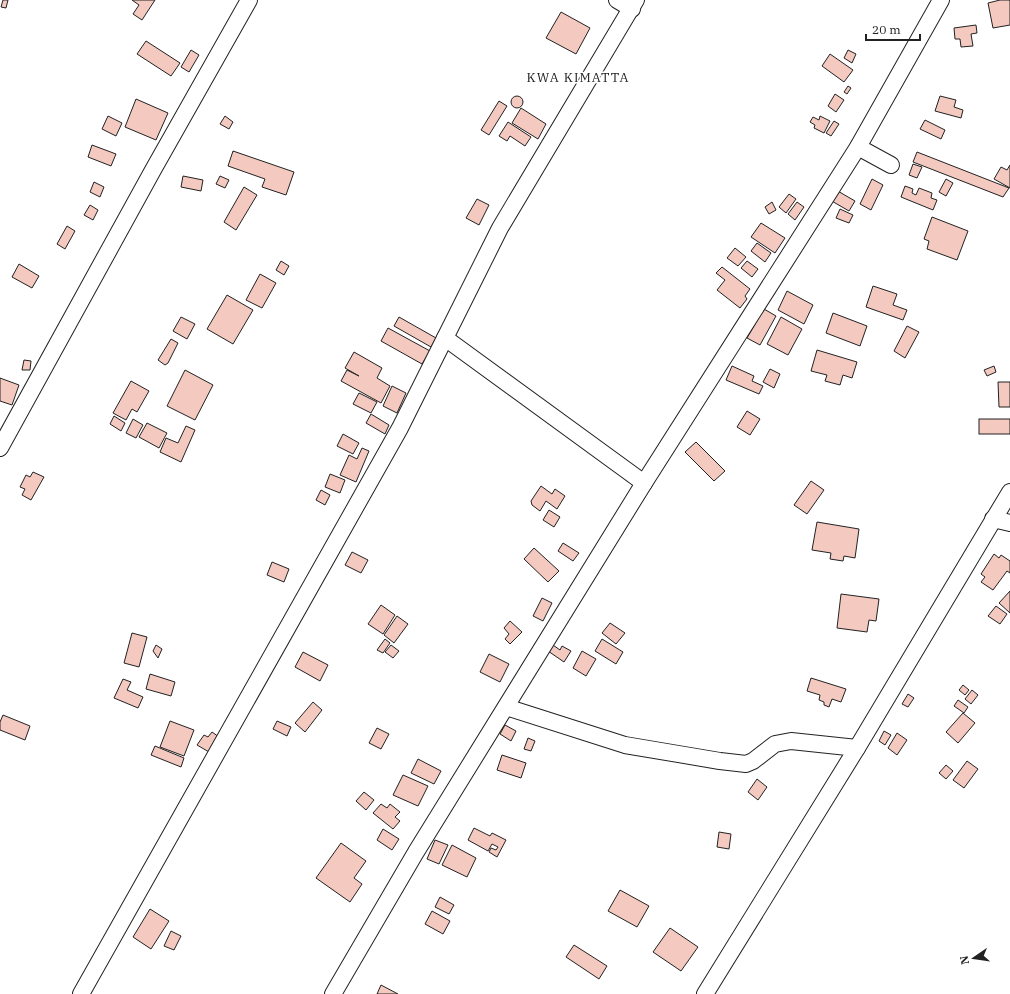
<svg xmlns="http://www.w3.org/2000/svg" width="1010" height="994" viewBox="0 0 1010 994" font-family="'IBM Plex Serif',serif">
<rect width="100%" height="100%" fill="#fff"/>
<!-- building -->
<g fill="#f3c9c0" stroke="#222">
<path d="M3,0H8L6,8L1,7Z"/>
<path d="M132,0H155L142,20L133,14L139,5Z"/>
<path d="M1000,0H1010V25L993,28L988,3Z"/>
<path d="M561,12L590,28L576,54L546,38Z"/>
<path d="M976,25L977,33L971,34L973,46L961,47L960,39H955L954,28Z"/>
<path d="M146,41L180,63L171,76L137,54Z"/>
<path d="M191,50L199,55L189,72L181,67Z"/>
<path d="M848,50L856,54L852,63L844,58Z"/>
<path d="M830,54L853,70L844,82L822,66Z"/>
<path d="M848,86L851,88L847,94L844,92Z"/>
<path d="M835,94L844,100L836,112L828,106Z"/>
<circle cx="517" cy="102" r="6"/>
<path d="M940,96L956,100L954,107L963,110L961,118L935,111Z"/>
<path d="M136,99L168,113L156,140L125,127Z"/>
<path d="M499,101L507,106L489,135L481,130Z"/>
<path d="M521,108L546,124L538,139L512,123Z"/>
<path d="M108,116L122,123L116,136L102,129Z"/>
<path d="M225,116L233,122L229,129L220,124Z"/>
<path d="M820,116L830,121L824,133L814,128L815,125L810,122L813,117L819,120Z"/>
<path d="M925,120L945,130L941,139L920,129Z"/>
<path d="M834,121L839,124L831,136L826,133Z"/>
<path d="M508,122L531,137L525,146L510,136L507,141L499,136Z"/>
<path d="M92,145L116,154L111,166L88,157Z"/>
<path d="M233,151L294,172L286,195L262,187L265,179L228,166Z"/>
<path d="M917,152L1009,188L1003,197L913,162Z"/>
<path d="M913,164L922,167L917,178L909,175Z"/>
<path d="M1010,165V188L994,179L1001,167L1007,170Z"/>
<path d="M183,176L203,180L201,191L181,187Z"/>
<path d="M220,176L229,180L225,188L216,184Z"/>
<path d="M872,179L883,185L871,210L860,204Z"/>
<path d="M946,179L953,183L946,196L939,192Z"/>
<path d="M94,182L104,187L100,197L90,192Z"/>
<path d="M905,186L913,189L912,193L916,195L919,188L932,193L931,198L937,200L933,210L901,197Z"/>
<path d="M244,187L257,195L236,230L224,222Z"/>
<path d="M836,190L855,201L849,211L830,200Z"/>
<path d="M789,194L796,199L786,213L779,207Z"/>
<path d="M477,199L489,205L479,225L466,218Z"/>
<path d="M772,202L776,210L769,214L765,207Z"/>
<path d="M797,202L804,207L795,220L788,214Z"/>
<path d="M90,205L98,210L93,220L84,215Z"/>
<path d="M840,209L853,215L849,223L836,218Z"/>
<path d="M932,217L968,231L957,260L927,249L929,241L924,239Z"/>
<path d="M761,223L785,238L775,253L751,237Z"/>
<path d="M67,226L75,231L65,249L57,244Z"/>
<path d="M757,243L771,253L765,262L751,251Z"/>
<path d="M735,248L746,257L738,266L727,258Z"/>
<path d="M281,261L289,266L284,275L276,270Z"/>
<path d="M747,261L758,269L752,277L741,268Z"/>
<path d="M19,264L39,276L32,288L12,277Z"/>
<path d="M722,267L750,289L745,296L747,299L740,308L717,290L725,280L716,273Z"/>
<path d="M260,274L276,283L262,308L246,300Z"/>
<path d="M873,286L897,294L893,305L907,310L903,320L866,307Z"/>
<path d="M787,291L813,305L804,324L778,310Z"/>
<path d="M227,295L253,310L233,344L207,329Z"/>
<path d="M764,309L776,316L760,345L747,338Z"/>
<path d="M833,313L867,326L860,346L826,333Z"/>
<path d="M181,317L195,324L187,339L173,331Z"/>
<path d="M399,317L436,338L431,347L394,326Z"/>
<path d="M781,317L802,329L788,355L767,344Z"/>
<path d="M907,326L919,332L905,358L894,351Z"/>
<path d="M388,328L430,351L422,364L381,341Z"/>
<path d="M171,339L178,343L168,363L165,365L158,360Z"/>
<path d="M817,350L857,362L852,378L843,375L840,385L825,381L827,375L811,371Z"/>
<path d="M354,352L382,368L377,378L390,386L381,403L341,381L347,370L359,376L345,368Z"/>
<path d="M24,360L31,361L30,370H22Z"/>
<path d="M732,366L754,376L752,381L763,386L759,394L726,380Z"/>
<path d="M994,366L996,372L987,376L984,370Z"/>
<path d="M770,369L780,374L774,388L763,382Z"/>
<path d="M185,370L213,385L195,420L167,406Z"/>
<path d="M0,378L19,385L12,405L0,401Z"/>
<path d="M131,381L149,391L137,412L132,409L126,420L113,413Z"/>
<path d="M998,382H1010V407H999Z"/>
<path d="M392,386L406,393L397,413L383,406Z"/>
<path d="M359,393L377,402L371,413L353,404Z"/>
<path d="M747,411L760,419L750,435L737,427Z"/>
<path d="M371,414L389,425L385,434L366,423Z"/>
<path d="M114,416L125,423L121,431L110,424Z"/>
<path d="M133,419L143,425L136,438L126,433Z"/>
<rect x="979" y="419" width="31" height="15"/>
<path d="M147,423L167,433L159,448L139,437Z"/>
<path d="M186,426L195,430L181,462L160,452L166,438L178,443Z"/>
<path d="M343,434L359,443L353,454L337,446Z"/>
<path d="M696,442L725,471L714,481L685,452Z"/>
<path d="M362,448L369,451L356,482L340,475L349,455L357,459Z"/>
<path d="M33,472L44,477L31,500L22,495L25,489L20,487L26,475L30,477Z"/>
<path d="M330,474L345,480L340,493L325,487Z"/>
<path d="M811,481L824,490L807,514L794,505Z"/>
<path d="M541,486L552,494L555,489L565,496L557,509L546,501L540,511L532,505L531,501Z"/>
<path d="M321,490L330,495L325,505L316,500Z"/>
<path d="M549,510L560,517L554,527L543,520Z"/>
<path d="M817,522L859,529L855,558L844,556L843,561L830,559L831,553L812,550Z"/>
<path d="M563,543L579,553L573,561L558,551Z"/>
<path d="M534,548L559,571L548,582L524,559Z"/>
<path d="M352,552L368,560L361,573L345,565Z"/>
<path d="M994,554L999,558L1001,555L1010,561V573L1007,571L993,590L981,582L985,577L981,574Z"/>
<path d="M272,562L289,569L284,582L267,575Z"/>
<path d="M1010,591V613L999,603Z"/>
<path d="M841,594L879,599L876,621L869,620L867,632L837,628Z"/>
<path d="M542,598L552,603L543,621L533,616Z"/>
<path d="M381,605L395,615L383,634L368,624Z"/>
<path d="M996,606L1007,614L1000,624L988,616Z"/>
<path d="M397,616L408,624L394,643L384,635Z"/>
<path d="M510,621L522,632L510,644L505,639L509,634L504,628Z"/>
<path d="M610,623L625,633L616,644L602,633Z"/>
<path d="M132,633L147,637L139,667L124,663Z"/>
<path d="M385,639L390,643L383,653L377,650Z"/>
<path d="M602,639L623,652L616,664L595,651Z"/>
<path d="M156,645L162,649L158,658L153,651Z"/>
<path d="M391,645L399,651L393,658L385,652Z"/>
<path d="M553,645L560,650L562,646L571,651L564,662L548,651Z"/>
<path d="M582,651L596,659L586,676L573,668Z"/>
<path d="M303,652L328,665L320,681L295,667Z"/>
<path d="M489,654L509,664L500,682L480,672Z"/>
<path d="M150,674L175,682L171,696L146,689Z"/>
<path d="M811,678L846,689L841,702L832,699L829,707L824,705V702L819,700L820,695L807,691Z"/>
<path d="M123,679L131,682L127,690L143,697L138,708L114,698Z"/>
<path d="M963,685L969,690L965,695L959,690Z"/>
<path d="M972,690L978,695L971,704L965,699Z"/>
<path d="M908,694L914,698L908,707L902,704Z"/>
<path d="M958,700L968,707L964,713L954,706Z"/>
<path d="M313,702L322,710L305,732L295,723Z"/>
<path d="M963,713L975,723L958,743L946,732Z"/>
<path d="M3,715L30,726L25,740L0,730V722Z"/>
<path d="M170,721L194,730L184,756L160,747Z"/>
<path d="M277,721L291,727L287,736L273,729Z"/>
<path d="M505,725L516,731L511,741L500,734Z"/>
<path d="M377,728L389,734L381,749L369,743Z"/>
<path d="M884,731L891,735L885,745L879,741Z"/>
<path d="M212,732L219,737L209,752L197,745L204,735L208,737Z"/>
<path d="M897,733L907,740L897,755L888,748Z"/>
<path d="M528,738L535,741L531,751L524,749Z"/>
<path d="M155,746L184,758L181,767L151,755Z"/>
<path d="M502,755L526,763L521,778L497,770Z"/>
<path d="M418,759L441,771L434,784L411,773Z"/>
<path d="M967,761L978,769L964,788L953,780Z"/>
<path d="M946,765L953,771L946,779L939,773Z"/>
<path d="M403,775L428,786L418,806L393,795Z"/>
<path d="M757,779L767,787L758,800L748,792Z"/>
<path d="M364,792L374,800L366,810L356,801Z"/>
<path d="M381,804L387,808L390,804L400,812L395,817L400,821L393,829L373,813Z"/>
<path d="M474,828L490,836L492,833L506,840L497,857L489,852L491,848L496,850L498,847L492,844L488,851L468,840Z"/>
<path d="M383,829L399,839L392,850L377,840Z"/>
<path d="M719,832L731,834L729,849L717,847Z"/>
<path d="M435,840L448,845L439,864L427,859Z"/>
<path d="M341,843L366,861L354,878L362,884L350,902L316,878Z"/>
<path d="M452,845L476,858L467,877L442,865Z"/>
<path d="M620,890L649,906L637,927L608,911Z"/>
<path d="M440,897L454,905L449,914L435,907Z"/>
<path d="M150,909L169,921L151,949L133,937Z"/>
<path d="M432,911L450,921L443,934L425,924Z"/>
<path d="M670,928L698,947L681,971L653,952Z"/>
<path d="M171,931L181,936L174,950L164,946Z"/>
<path d="M574,945L607,966L599,979L566,957Z"/>
<path d="M381,985L398,994H377Z"/>
</g>
<g fill="none" stroke-linecap="round" stroke-linejoin="round">
<!-- minor casing -->
<g stroke="#222" stroke-width="18">
<g id="minor">
<path d="M617,0L632,9"/>
<path d="M858,147L891,165"/>
<path d="M445,338L644,483"/>
<path d="M0,448L153,170L249,0"/>
<path d="M993,519L1010,523"/>
<path d="M506,707L625,745L720,761L746,764L753,761L775,744L791,741L857,748"/>
<path d="M81,994L400,428L500,228L636,0"/>
<path d="M333,994L416,852L644,483L858,147L941,0"/>
<path d="M705,994L857,748L1010,492"/>
</g>
</g>
<!-- minor -->
<use href="#minor" stroke="#fff" stroke-width="16"/>
</g>
<g text-anchor="middle" dominant-baseline="central" stroke-width="3" stroke-linejoin="round" paint-order="stroke">
<!-- quarter labels -->
<g font-size="13" letter-spacing="1" fill="#222" stroke="#fff">
<text x="578" y="77">KWA KIMATTA</text>
</g>
</g>
<!-- north arrow -->
<g transform="translate(974 958) rotate(257)" stroke="#ffffff" stroke-width="3" paint-order="stroke">
<path d="M0-3L7 15L0 10L-7 15Z" fill="#222222"/>
<text y="-6" font-size="11" font-weight="bold" text-anchor="middle" fill="#222222">N</text>
</g>
<!-- scale -->
<path d="M866 34v6h54v-6" fill="none" stroke="#222222" stroke-width="2"/>
<text x="872" y="34" font-size="12" fill="#222222" stroke="#ffffff" stroke-width="3" paint-order="stroke">20 m</text>
</svg>
